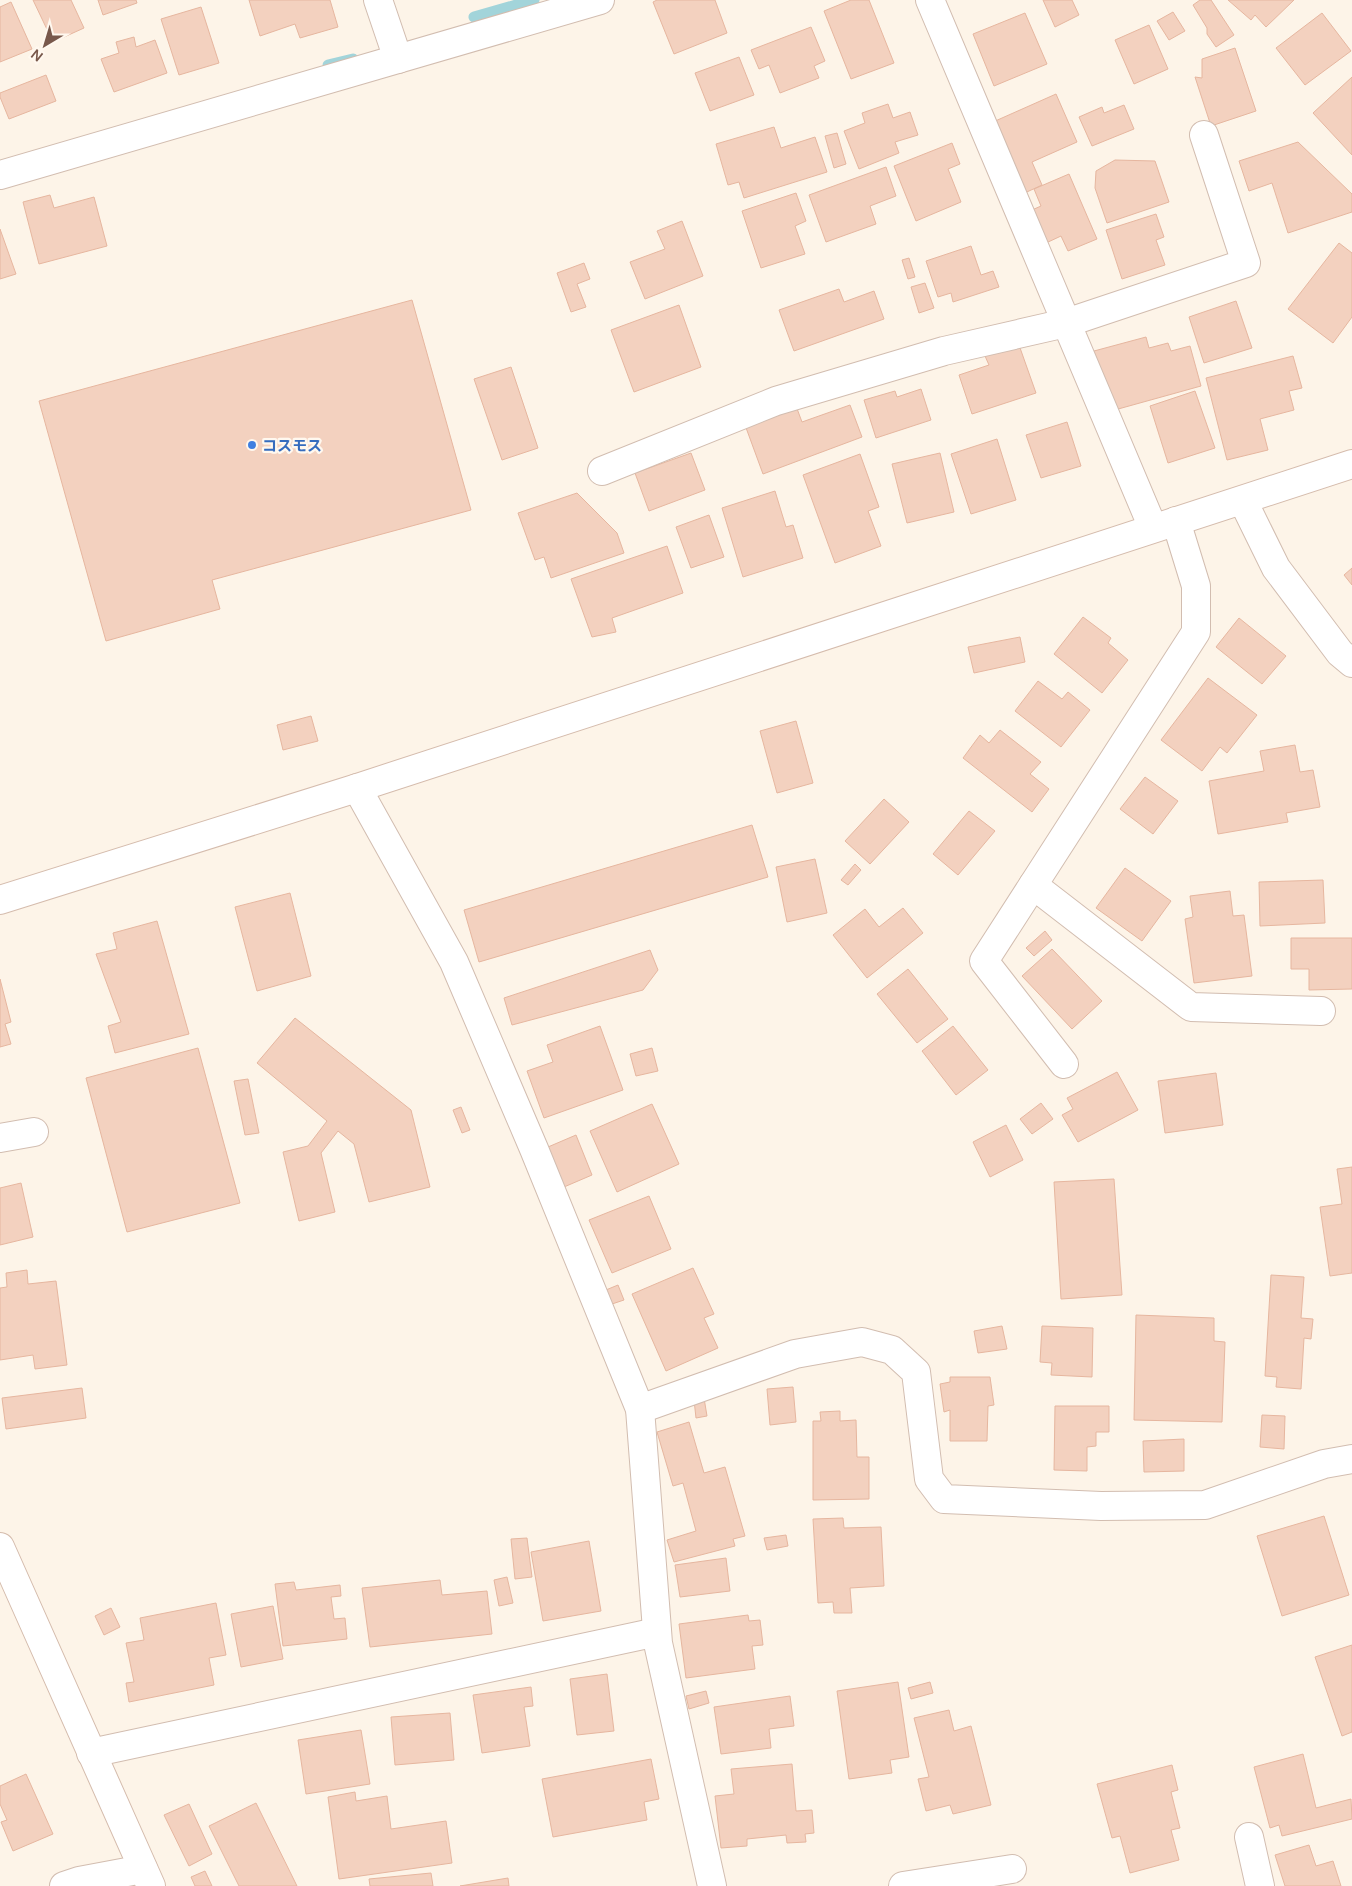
<svg xmlns="http://www.w3.org/2000/svg" width="1352" height="1886" viewBox="0 0 1352 1886" font-family="Manrope,'Noto Sans JP',sans-serif">
<rect width="100%" height="100%" fill="#fdf4e8"/>
<g fill="none" stroke-linecap="round" stroke-linejoin="round">
<!-- stream -->
<g stroke="#a2d4da" stroke-width="11">
<path d="M474,17L534,0"/>
<path d="M328,65L353,59"/>
</g>
</g>
<!-- building -->
<g fill="#f3d1bf" stroke="#e6b69f">
<path d="M33,0H71L84,28L53,42Z"/>
<path d="M98,0H136L137,3L103,15Z"/>
<path d="M249,0H330L338,27L300,38L295,24L260,36Z"/>
<path d="M657,0H715L727,33L674,54L653,2Z"/>
<path d="M851,0H869L894,63L851,79L824,11Z"/>
<path d="M1043,0H1072L1079,15L1055,27Z"/>
<path d="M1200,0H1211L1234,35L1216,47L1207,34V28L1193,5Z"/>
<path d="M1228,0H1294L1266,27L1255,15L1251,20Z"/>
<path d="M11,2L32,49L0,62V7Z"/>
<path d="M201,7L219,63L179,75L161,19Z"/>
<path d="M1173,12L1185,31L1169,40L1157,21Z"/>
<path d="M1025,13L1047,64L994,86L973,34Z"/>
<path d="M1322,13L1351,51L1305,85L1276,48Z"/>
<path d="M1149,25L1168,69L1134,84L1115,40Z"/>
<path d="M811,27L825,61L814,66L819,78L780,93L769,65L759,69L751,50Z"/>
<path d="M134,37L136,47L155,40L167,73L114,92L101,59L119,53L116,42Z"/>
<path d="M1235,48L1256,111L1211,126L1195,77L1202,78V59Z"/>
<path d="M739,57L754,95L710,111L695,73Z"/>
<path d="M46,75L56,101L9,119L0,97V93Z"/>
<path d="M1352,77V155L1313,113Z"/>
<path d="M1056,94L1077,142L1032,162L1042,185L1016,197L993,122Z"/>
<path d="M888,104L893,118L910,112L918,135L895,142L899,153L859,169L844,131L865,123L862,113Z"/>
<path d="M1124,105L1134,129L1092,146L1079,117L1102,107L1104,113Z"/>
<path d="M774,127L781,148L815,137L827,172L744,198L739,182L728,185L716,144Z"/>
<path d="M837,133L846,164L834,168L825,136Z"/>
<path d="M1298,142L1352,194V212L1288,233L1272,183L1249,191L1239,161Z"/>
<path d="M952,143L960,164L948,169L961,202L916,221L894,166Z"/>
<path d="M1115,160L1155,161L1169,202L1107,223L1095,188L1096,171Z"/>
<path d="M886,167L896,196L870,206L876,224L826,242L809,195Z"/>
<path d="M1069,174L1097,239L1068,251L1061,236L1046,243L1032,210L1041,206L1034,189Z"/>
<path d="M796,193L806,221L795,226L805,254L761,268L742,211Z"/>
<path d="M50,195L54,208L94,197L107,246L39,264L23,202Z"/>
<path d="M1156,214L1164,237L1156,240L1165,265L1122,279L1106,230Z"/>
<path d="M682,221L703,276L645,299L630,262L665,249L657,231Z"/>
<path d="M0,229L16,274L0,279Z"/>
<path d="M1339,243L1352,253V317L1333,343L1288,309Z"/>
<path d="M971,246L981,275L993,271L999,287L953,302L951,293L938,297L926,261Z"/>
<path d="M909,258L915,277L908,279L902,260Z"/>
<path d="M584,263L590,279L577,284L586,307L571,312L557,273Z"/>
<path d="M925,283L934,308L919,313L911,287Z"/>
<path d="M839,289L844,302L874,291L884,319L794,351L779,310Z"/>
<path d="M412,300L471,510L212,580L220,609L106,641L39,401Z"/>
<path d="M1236,301L1252,348L1204,363L1189,317Z"/>
<path d="M679,305L701,367L634,392L611,330Z"/>
<path d="M1146,337L1149,348L1168,343L1171,351L1190,346L1201,386L1111,411L1094,351Z"/>
<path d="M1019,345L1036,393L972,414L959,375L989,365L985,356Z"/>
<path d="M1293,356L1302,388L1289,391L1294,410L1260,419L1268,450L1227,460L1206,378Z"/>
<path d="M511,367L538,448L502,460L474,379Z"/>
<path d="M921,389L931,420L876,438L864,400L895,391L897,397Z"/>
<path d="M1195,391L1215,448L1168,463L1150,406Z"/>
<path d="M850,405L862,437L763,474L745,425L796,406L802,422Z"/>
<path d="M1067,422L1081,466L1041,478L1026,435Z"/>
<path d="M997,439L1016,500L971,514L951,454Z"/>
<path d="M691,453L705,490L649,511L635,473Z"/>
<path d="M940,453L954,512L907,523L892,464Z"/>
<path d="M860,454L879,507L868,511L881,546L835,563L803,475Z"/>
<path d="M775,491L786,527L793,525L803,558L743,577L722,508Z"/>
<path d="M577,493L617,533L624,553L551,578L544,557L535,560L518,513Z"/>
<path d="M709,515L724,557L691,568L676,527Z"/>
<path d="M667,546L683,593L612,618L616,632L592,637L571,579Z"/>
<path d="M1352,568V585L1344,575Z"/>
<path d="M1083,617L1111,638L1108,643L1128,660L1102,693L1054,654Z"/>
<path d="M1239,618L1286,656L1262,684L1216,647Z"/>
<path d="M1020,637L1025,662L974,673L968,647Z"/>
<path d="M1208,678L1257,715L1227,753L1220,747L1202,771L1161,740Z"/>
<path d="M1038,681L1062,699L1068,692L1090,710L1061,747L1015,711Z"/>
<path d="M311,716L318,741L283,750L277,725Z"/>
<path d="M796,721L813,783L777,793L760,731Z"/>
<path d="M1000,730L1041,762L1030,774L1049,789L1032,812L963,758L980,735L989,743Z"/>
<path d="M1295,745L1300,772L1313,770L1320,807L1286,813L1288,822L1218,834L1209,781L1264,771L1260,751Z"/>
<path d="M1145,777L1178,801L1153,834L1120,809Z"/>
<path d="M884,799L909,822L870,864L845,841Z"/>
<path d="M969,811L995,831L958,875L933,854Z"/>
<path d="M752,825L768,877L479,962L464,910Z"/>
<path d="M815,859L827,913L787,922L776,867Z"/>
<path d="M855,864L861,870L848,885L841,880Z"/>
<path d="M1125,868L1171,901L1142,941L1096,908Z"/>
<path d="M1323,880L1325,923L1260,926L1259,882Z"/>
<path d="M1230,891L1233,916L1244,915L1252,976L1194,983L1185,919L1193,917L1190,896Z"/>
<path d="M290,893L311,976L257,991L235,907Z"/>
<path d="M903,908L923,933L867,978L833,935L865,909L879,927Z"/>
<path d="M157,921L189,1034L115,1053L108,1026L121,1022L96,954L117,949L113,933Z"/>
<path d="M1045,931L1052,940L1034,956L1026,948Z"/>
<path d="M1291,938H1352V989L1309,990V969H1291Z"/>
<path d="M1052,949L1102,1001L1072,1029L1022,976Z"/>
<path d="M650,950L658,970L643,990L512,1025L504,998Z"/>
<path d="M908,969L948,1019L917,1043L877,994Z"/>
<path d="M0,979L11,1022L5,1024L11,1044L0,1047Z"/>
<path d="M295,1018L411,1110L430,1187L369,1202L354,1144L338,1131L321,1153L335,1212L299,1221L283,1152L308,1146L327,1121L257,1063Z"/>
<path d="M600,1026L623,1090L544,1118L527,1071L553,1062L547,1045Z"/>
<path d="M953,1026L988,1070L956,1095L922,1051Z"/>
<path d="M198,1048L240,1203L127,1232L86,1078Z"/>
<path d="M652,1048L658,1071L636,1076L630,1054Z"/>
<path d="M1117,1072L1138,1110L1078,1142L1062,1115L1073,1109L1067,1098Z"/>
<path d="M1216,1073L1223,1125L1165,1133L1158,1081Z"/>
<path d="M248,1079L259,1133L245,1135L234,1081Z"/>
<path d="M1041,1103L1053,1119L1032,1134L1020,1119Z"/>
<path d="M652,1104L679,1164L617,1192L590,1131Z"/>
<path d="M461,1107L470,1130L462,1133L453,1110Z"/>
<path d="M1006,1125L1023,1160L990,1177L973,1142Z"/>
<path d="M576,1135L592,1175L564,1187L548,1147Z"/>
<path d="M1352,1167V1273L1330,1276L1320,1207L1342,1204L1337,1169Z"/>
<path d="M1114,1179L1122,1295L1061,1299L1054,1182Z"/>
<path d="M21,1183L33,1237L0,1245V1188Z"/>
<path d="M649,1196L671,1249L612,1273L589,1220Z"/>
<path d="M693,1268L714,1314L704,1318L718,1348L666,1371L632,1294Z"/>
<path d="M27,1270L28,1284L56,1281L67,1365L35,1369L33,1355L0,1360V1288L7,1287L6,1273Z"/>
<path d="M1271,1275L1304,1277L1301,1318L1313,1319L1311,1339L1304,1338L1301,1389L1276,1387L1277,1377L1265,1376Z"/>
<path d="M618,1285L624,1300L606,1306L601,1292Z"/>
<path d="M1136,1315L1214,1318V1341L1225,1342L1222,1422L1134,1420Z"/>
<path d="M1002,1326L1007,1349L978,1353L974,1331Z"/>
<path d="M1042,1326L1093,1328L1092,1377L1051,1375L1052,1363L1040,1362Z"/>
<path d="M950,1377H990L994,1405L988,1406L987,1441H950V1410L944,1412L940,1384L950,1382Z"/>
<path d="M793,1387L796,1422L770,1425L767,1389Z"/>
<path d="M82,1388L86,1418L6,1429L2,1398Z"/>
<path d="M704,1398L707,1416L696,1418L694,1400Z"/>
<path d="M1055,1406H1109V1432H1096V1446L1087,1447V1471L1054,1470Z"/>
<path d="M840,1411V1421L856,1420L857,1457H869V1499L813,1500V1421H821L820,1412Z"/>
<path d="M1262,1415L1285,1416L1284,1449L1260,1447Z"/>
<path d="M689,1422L704,1473L725,1467L745,1536L733,1539L735,1546L674,1562L667,1540L696,1531L683,1483L673,1486L657,1432Z"/>
<path d="M1184,1439V1471L1144,1472L1143,1441Z"/>
<path d="M1324,1516L1349,1595L1282,1616L1257,1536Z"/>
<path d="M843,1518L844,1528L881,1527L884,1586L850,1588L852,1613H834L833,1602L818,1603L813,1519Z"/>
<path d="M786,1535L788,1546L767,1550L764,1538Z"/>
<path d="M527,1538L532,1577L515,1579L511,1539Z"/>
<path d="M589,1541L601,1611L543,1621L531,1552Z"/>
<path d="M726,1558L730,1591L680,1597L675,1565Z"/>
<path d="M507,1577L513,1603L499,1606L494,1580Z"/>
<path d="M440,1580L442,1595L487,1591L492,1634L370,1647L362,1588Z"/>
<path d="M294,1582L296,1590L340,1585L341,1596L331,1597L334,1619L345,1618L347,1639L283,1646L275,1584Z"/>
<path d="M216,1603L226,1655L209,1658L214,1685L129,1702L126,1683L134,1682L126,1643L144,1640L140,1618Z"/>
<path d="M273,1606L283,1659L241,1667L231,1614Z"/>
<path d="M111,1608L120,1627L104,1635L95,1616Z"/>
<path d="M748,1615L749,1621L760,1620L763,1645L752,1646L755,1669L686,1678L679,1624Z"/>
<path d="M1352,1645V1732L1342,1736L1315,1657Z"/>
<path d="M607,1674L614,1731L577,1735L570,1679Z"/>
<path d="M898,1682L909,1757L890,1760L892,1773L849,1779L837,1691Z"/>
<path d="M930,1682L933,1693L911,1699L908,1688Z"/>
<path d="M531,1687L533,1706L524,1707L530,1746L482,1753L473,1695Z"/>
<path d="M706,1691L709,1703L689,1709L686,1696Z"/>
<path d="M790,1696L794,1726L769,1729L771,1748L721,1754L714,1707Z"/>
<path d="M949,1710L954,1731L971,1726L991,1805L953,1814L950,1805L926,1811L918,1779L929,1777L914,1718Z"/>
<path d="M450,1713L454,1760L395,1765L391,1717Z"/>
<path d="M361,1730L370,1784L306,1794L298,1740Z"/>
<path d="M1303,1754L1316,1808L1351,1799L1352,1819L1282,1836L1279,1825L1270,1828L1254,1767Z"/>
<path d="M651,1759L659,1799L644,1802L647,1820L553,1837L542,1779Z"/>
<path d="M792,1764L796,1811L812,1810L814,1833L805,1834L806,1842L787,1843L786,1835L747,1839V1846L721,1848L715,1796L734,1794L731,1769Z"/>
<path d="M1172,1765L1178,1790L1171,1792L1180,1828L1171,1830L1179,1860L1130,1873L1120,1836L1112,1838L1097,1784Z"/>
<path d="M26,1774L53,1834L13,1851L1,1822L7,1820L0,1804V1786Z"/>
<path d="M355,1792L356,1801L387,1796L391,1829L446,1821L452,1863L339,1879L328,1797Z"/>
<path d="M256,1803L297,1886H239L209,1826Z"/>
<path d="M189,1804L212,1854L189,1866L164,1815Z"/>
<path d="M1309,1845L1316,1866L1333,1861L1341,1886H1285L1275,1855Z"/>
<path d="M205,1871L212,1886H195L191,1877Z"/>
<path d="M431,1873L433,1886H370L369,1879Z"/>
<path d="M508,1878L509,1886H460Z"/>
</g>
<g fill="none" stroke-linecap="round" stroke-linejoin="round">
<!-- street casing -->
<g stroke="#d2bdb0" stroke-width="30">
<g id="street">
<path d="M378,0L398,59"/>
<path d="M930,0L1153,528"/>
<path d="M0,175L600,0"/>
<path d="M602,471L776,401L944,351L1066,323L1246,263L1204,135"/>
<path d="M1243,501L1276,568L1340,653L1352,663"/>
<path d="M357,788L454,962L534,1149L640,1409L658,1643L712,1886"/>
<path d="M1033,885L1191,1007L1321,1011"/>
<path d="M1064,1064L984,961L1196,632V586L1176,521"/>
<path d="M0,1138L34,1132"/>
<path d="M640,1409L795,1354L862,1342L892,1350L916,1372L929,1479L944,1499L1101,1506L1205,1505L1324,1464L1352,1459"/>
<path d="M91,1753L657,1632"/>
<path d="M1249,1837L1260,1886"/>
<path d="M64,1886L79,1881L143,1869"/>
<path d="M903,1886L1012,1869"/>
</g>
</g>
<!-- secondary casing -->
<g stroke="#d5bcad" stroke-width="30">
<g id="secondary">
<path d="M0,900L357,788L1352,464"/>
<path d="M0,1547L151,1886"/>
</g>
</g>
<!-- street -->
<use href="#street" stroke="#fff" stroke-width="28"/>
<!-- secondary -->
<use href="#secondary" stroke="#fff" stroke-width="28"/>
</g>
<!-- markers -->
<circle fill="#3f7fe0" stroke="#fff8ef" stroke-width="2" cx="252" cy="445" r="5"/>
<g text-anchor="middle" dominant-baseline="central" stroke-width="4.5" stroke-linejoin="round" paint-order="stroke">
<!-- shop labels -->
<g font-size="15" font-weight="bold" fill="#366cbe" stroke="#fff8ef" text-anchor="start">
<text x="262" y="445">コスモス</text>
</g>
</g>
<!-- north arrow -->
<g transform="translate(45 45) rotate(218)" stroke="#fff8ef" stroke-width="4" paint-order="stroke">
<path d="M0-4L9 19L0 12L-9 19Z" fill="#78584b"/>
<text y="-8" font-size="14" font-weight="bold" text-anchor="middle" fill="#78584b">N</text>
</g>
</svg>
